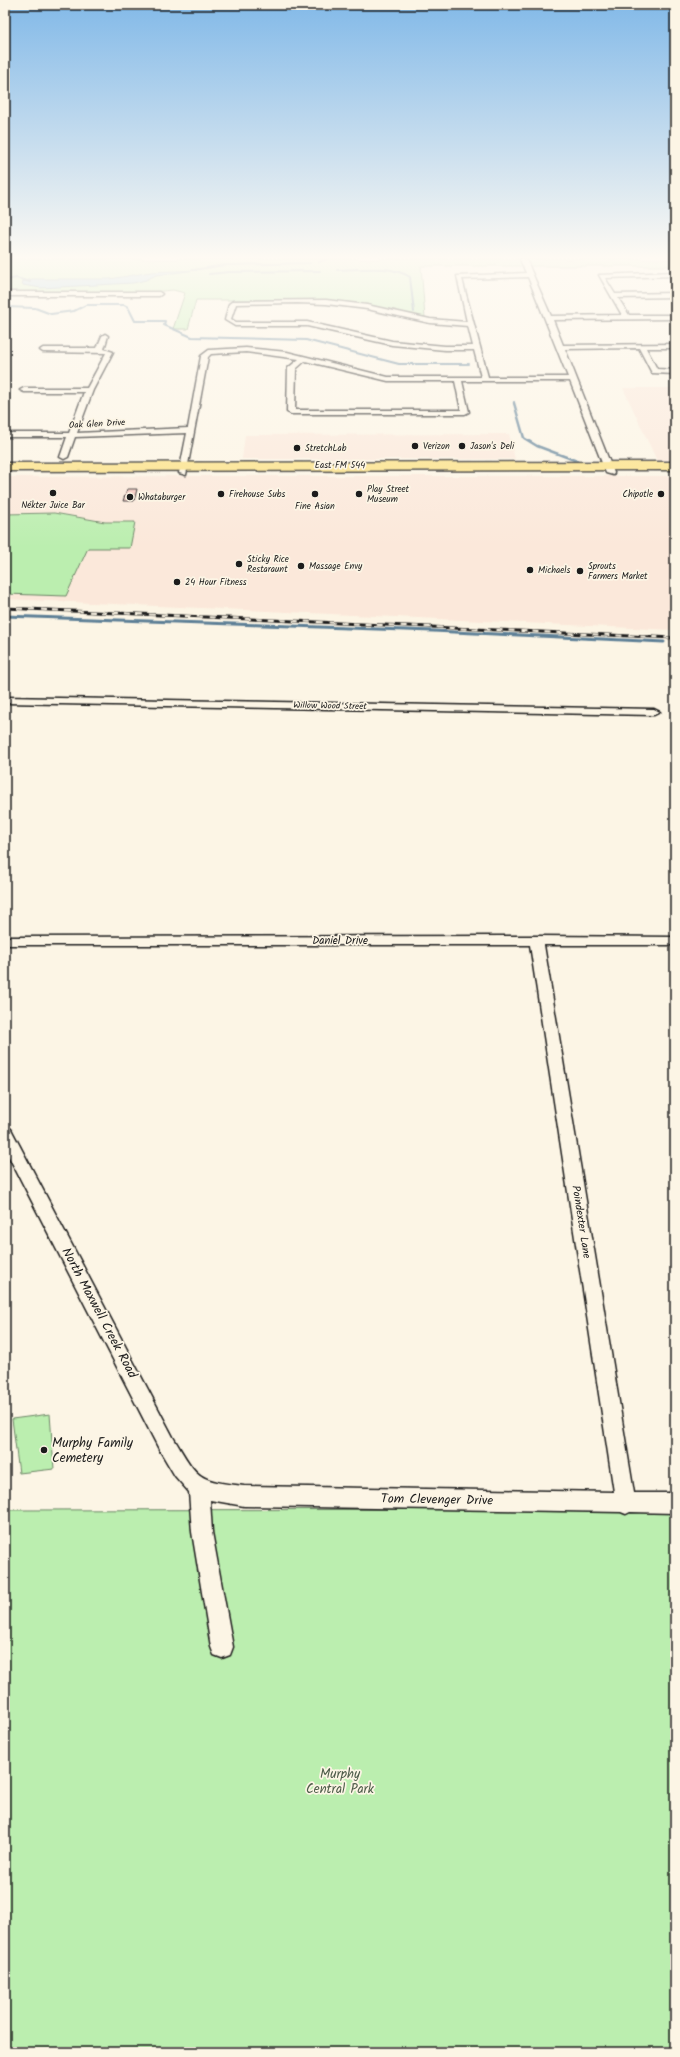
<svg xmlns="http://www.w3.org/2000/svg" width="680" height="2057" viewBox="0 0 680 2057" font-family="Kalam,sans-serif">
<rect width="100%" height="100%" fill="#fcf5e5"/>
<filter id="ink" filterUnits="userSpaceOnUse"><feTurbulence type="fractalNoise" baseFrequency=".025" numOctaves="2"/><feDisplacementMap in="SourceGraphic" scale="8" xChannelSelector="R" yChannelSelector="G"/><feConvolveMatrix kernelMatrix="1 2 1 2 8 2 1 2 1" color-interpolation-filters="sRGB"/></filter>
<g filter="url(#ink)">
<!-- built -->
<g fill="#fbe8da">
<path d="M623,388H675V463H658Z"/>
<path d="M509,434L515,459H242L245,435Z"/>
<path d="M183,476H675V630L5,599V477Z"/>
</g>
<!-- green -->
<g fill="#bbeeaf" stroke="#6c8566">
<path d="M5,259H675V266H421L425,318L374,306L328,300H196L188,329H173L185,293L173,290L151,292L5,293Z"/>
<path d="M54,513L105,522H135L130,548H88L66,596L5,594V514Z"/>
<path d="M50,1414L54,1469L19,1473L12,1419Z"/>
<path d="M675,1509V2052H5V1510Z"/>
</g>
<!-- water -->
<path fill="#89c1e7" stroke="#5d7f96" d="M197,270L156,275L146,280L133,283L41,288L23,285L22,282L32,279H110L151,272Z"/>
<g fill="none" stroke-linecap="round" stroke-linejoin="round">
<!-- stream-far2 -->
<g stroke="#5d7f96" stroke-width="2">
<path d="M319,262L328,259"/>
<path d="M193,270L225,265L310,263"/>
<path d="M337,270C360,270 390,264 410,277L414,312"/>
<path d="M209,274L229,272L320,271"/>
<path d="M7,280L16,278L30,282"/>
<path d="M5,307L35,308L51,314L74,311L86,305H124L128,307L135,321H165L164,325L192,337L306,340L399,364H469"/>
<path d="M514,402V404"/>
</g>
<!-- stream-far1 -->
<path stroke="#5d7f96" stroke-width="2.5" d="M514,403L524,438L537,446L577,461"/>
<!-- stream -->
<path stroke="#5d7f96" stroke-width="3" d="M5,616L433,631L664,642"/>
</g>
<!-- building -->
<path fill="#f9c9c1" stroke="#1c1c1c" d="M127,489H137L134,501H123Z"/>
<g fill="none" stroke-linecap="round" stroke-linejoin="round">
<!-- street casing -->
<g stroke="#1c1c1c" stroke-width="3">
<g id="street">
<path d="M520,259H526L551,316L622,315L599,275L675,272V276L605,278L615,294L675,293V297L618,298L629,315H675V319L553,320L563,345L675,344V348H646L657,369L675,370V374L652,373L639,348L565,349L614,473L613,475L606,473L570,381H462L469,412L465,414H291L287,412L288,368L299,359L246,352L211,354L208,357L186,475L179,473L187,433L75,437L68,457L64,459L60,457L67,437H5V433H69L84,392H24L20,390L24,388H87L106,353L43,352L40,350L43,348H97L102,336L105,334L108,336L104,349L113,352L93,390L77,433L188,428L201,356L209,350L246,348L287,352L388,377H481L474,350H445L392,345L307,326H235L225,320L229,304L233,301L326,300L367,305L430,319L467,322L457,276L526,273ZM528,277L568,377H488L462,279ZM297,303L326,304L367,309L430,323L468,326L473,346H445L392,341L307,322H236L231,319L236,304ZM305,361L388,381H455L461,410H295L296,369Z"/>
<path d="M5,292H159L162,294L159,296H5Z"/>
<path d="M5,697L654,709L660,712L654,715L5,703Z"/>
<path d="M536,936L675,937V945H544L634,1493H675V1513L630,1512L626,1514L621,1512L244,1506L210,1500L212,1532L233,1647L230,1655L222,1658L214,1655L211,1647L192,1532L189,1492L175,1476L159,1449L5,1149V1127L11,1129L13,1133L173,1437C197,1477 196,1481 244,1486L614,1492L530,945H5V937Z"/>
</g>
</g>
<!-- primary casing -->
<g stroke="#1c1c1c" stroke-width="3">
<path id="primary" d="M675,462V470L5,471V463Z"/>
</g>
<!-- street -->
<use href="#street" fill="#fcf5e5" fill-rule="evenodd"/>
<!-- primary -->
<use href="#primary" fill="#fbe080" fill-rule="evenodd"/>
<!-- rail casing -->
<g stroke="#1c1c1c" stroke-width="3">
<path id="rail" d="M5,608L675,638"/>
</g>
<!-- rail -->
<use href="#rail" stroke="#fcf5e5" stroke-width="2" stroke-dasharray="6" stroke-linecap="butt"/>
</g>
</g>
<!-- sky -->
<linearGradient id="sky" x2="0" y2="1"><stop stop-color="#82b9e8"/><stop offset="0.47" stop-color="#fefaf3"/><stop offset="1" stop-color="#fefaf3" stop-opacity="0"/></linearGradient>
<rect width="680" height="547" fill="url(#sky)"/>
<!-- markers -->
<g fill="#1c1c1c" stroke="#fcf5e5" stroke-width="1.5">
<circle cx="415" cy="446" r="4"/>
<circle cx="462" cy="446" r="4"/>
<circle cx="297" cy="448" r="4"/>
<circle cx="53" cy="493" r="4"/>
<circle cx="221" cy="494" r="4"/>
<circle cx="315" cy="494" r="4"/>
<circle cx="359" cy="494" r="4"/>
<circle cx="661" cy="494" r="4"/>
<circle cx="130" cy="497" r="4"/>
<circle cx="239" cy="564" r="4"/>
<circle cx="301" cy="566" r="4"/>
<circle cx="530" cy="570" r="4"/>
<circle cx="580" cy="571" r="4"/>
<circle cx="177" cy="582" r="4"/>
<circle cx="44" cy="1450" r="4"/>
</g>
<g text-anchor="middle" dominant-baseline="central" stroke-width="3.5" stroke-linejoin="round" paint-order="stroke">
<!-- far-street labels -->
<g font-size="9" fill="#1c1c1c" stroke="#fcf5e5">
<text transform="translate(97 424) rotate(-3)">Oak Glen Drive</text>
<text x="340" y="465">East FM 544</text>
<text transform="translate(330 706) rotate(1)">Willow Wood Street</text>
</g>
<!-- far-poi labels -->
<g font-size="9" fill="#1c1c1c" stroke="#fcf5e5" text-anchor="start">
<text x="423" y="446">Verizon</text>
<text x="470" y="446">Jason's Deli</text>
<text x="305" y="448">StretchLab</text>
<text x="367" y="489">Play Street<tspan x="367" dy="10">Museum</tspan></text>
<text x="229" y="494">Firehouse Subs</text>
<text x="653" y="494" text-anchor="end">Chipotle</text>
<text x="138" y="497">Whataburger</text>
<text x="53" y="505" text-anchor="middle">Nékter Juice Bar</text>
<text x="315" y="506" text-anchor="middle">Fine Asian</text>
<text x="247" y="559">Sticky Rice<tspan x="247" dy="10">Restaraunt</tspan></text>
<text x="309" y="566">Massage Envy</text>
<text x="588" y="566">Sprouts<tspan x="588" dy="10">Farmers Market</tspan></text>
<text x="538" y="570">Michaels</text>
<text x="185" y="582">24 Hour Fitness</text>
</g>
<!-- street labels -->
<g font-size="11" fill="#1c1c1c" stroke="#fcf5e5">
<text x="340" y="941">Daniel Drive</text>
<text transform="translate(581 1222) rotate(81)">Poindexter Lane</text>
</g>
<!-- near-street labels -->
<g font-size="13" fill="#1c1c1c" stroke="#fcf5e5">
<text transform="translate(99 1313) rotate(62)">North Maxwell Creek Road</text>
<text transform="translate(437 1500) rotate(1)">Tom Clevenger Drive</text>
</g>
<!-- near-poi labels -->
<g font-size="13" fill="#1c1c1c" stroke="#fcf5e5" text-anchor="start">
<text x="52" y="1443">Murphy Family<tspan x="52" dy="15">Cemetery</tspan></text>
</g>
<!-- near-park labels -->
<g font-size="13" fill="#4c5b48" stroke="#fcf5e5">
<text x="340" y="1774">Murphy<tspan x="340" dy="15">Central Park</tspan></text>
</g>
</g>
<!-- margin -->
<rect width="680" height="2057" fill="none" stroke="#fcf5e5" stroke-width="20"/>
<rect x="10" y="10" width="660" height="2037" fill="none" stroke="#1c1c1c" stroke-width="1.5" filter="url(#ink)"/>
</svg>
